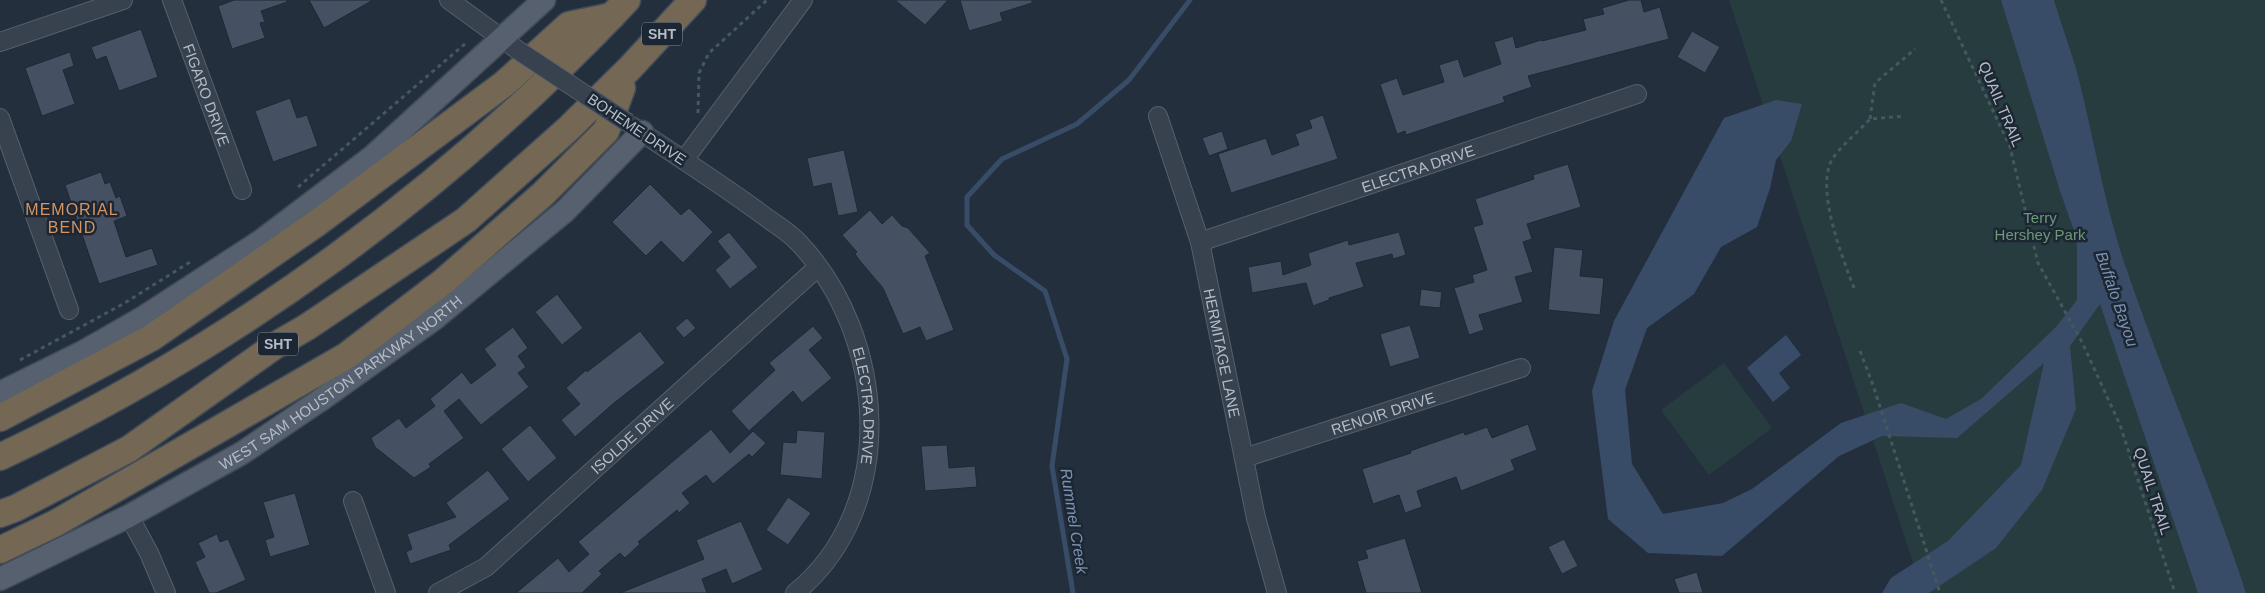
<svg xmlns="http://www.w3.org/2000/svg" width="2265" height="593" viewBox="0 0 2265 593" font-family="Arial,sans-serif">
<rect width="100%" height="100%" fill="#242f3e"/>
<!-- green -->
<g fill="#263c3f">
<path d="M1729,0H2265V593H1923Z"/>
<path d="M1724,363L1772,428L1709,475L1661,410Z"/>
</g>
<!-- water -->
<g fill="#394c67">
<path d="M2001,0H2054C2061,24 2070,48 2077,72C2093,134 2103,198 2123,259C2161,372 2209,480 2246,593H2198L2100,304L2070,346L2076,409L2042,490L1996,548L1929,593H1882L1891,578L1948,541L2021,465L2044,363L1957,438L1882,436L1839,456L1722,556L1648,553L1608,519L1592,391L1614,321L1724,118L1776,100L1802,104L1791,141L1776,160L1770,188L1757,227L1721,247L1694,294L1647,328L1625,390L1632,464L1663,514L1723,503L1752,489L1841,423L1901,403L1946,419L1981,399L2056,327L2077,300V239L2060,191Z"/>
<path d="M1786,335L1801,355L1779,373L1790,388L1773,402L1747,368Z"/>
</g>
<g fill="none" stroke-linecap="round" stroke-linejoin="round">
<!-- stream -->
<path stroke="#394c67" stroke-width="5" d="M1073,593L1052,466L1067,359L1045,291L994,255L967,225V197L1002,159L1077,124L1129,80L1190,0"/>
</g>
<!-- building -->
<g fill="#455162" stroke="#1f2835">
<path d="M234,0H287V2L261,11L265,22L260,23L265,38L232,49L218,6Z"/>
<path d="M309,0H373L324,28Z"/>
<path d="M895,0H948L925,25Z"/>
<path d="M960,0H1032V3L1000,13L1003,21L969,31Z"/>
<path d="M1629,0H1641L1644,12L1660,7L1669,39L1528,76L1532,87L1503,97L1505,102L1406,135L1405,131L1397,134L1380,84L1397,78L1403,95L1444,82L1439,65L1458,59L1464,77L1501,64L1494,42L1513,36L1516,48L1541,40L1542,41L1586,30L1583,19L1604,14L1602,8Z"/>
<path d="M141,29L158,77L119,91L106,56L96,60L91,47Z"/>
<path d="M1692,31L1720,47L1705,73L1677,57Z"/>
<path d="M70,52L74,66L63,70L75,104L42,116L25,68Z"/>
<path d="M290,98L297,118L307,115L318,146L273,162L255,111Z"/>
<path d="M1323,115L1338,159L1231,193L1218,154L1266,138L1272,155L1299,145L1295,134L1312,128L1309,120Z"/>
<path d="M1222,131L1228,149L1209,156L1202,138Z"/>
<path d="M844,150L858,212L838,216L831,183L813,187L807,158Z"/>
<path d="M1568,164L1581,207L1527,224L1532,239L1523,242L1533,272L1515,277L1523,302L1479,315L1484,330L1469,335L1454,288L1474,282L1472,275L1487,270L1473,227L1483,224L1475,199L1534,179L1533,175Z"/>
<path d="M101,172L105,184L110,182L116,198L120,196L127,216L114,221L126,257L152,248L158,265L99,284L65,185Z"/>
<path d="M650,184L681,215L689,208L713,232L683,263L661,241L646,256L612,222Z"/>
<path d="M870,210L882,224L892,215L902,226L908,228L930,253L925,256L954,330L926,341L920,327L903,334L883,288L860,261L855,254L857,252L842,235Z"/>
<path d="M729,232L758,267L730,289L715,270L730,257L717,241Z"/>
<path d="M1399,232L1406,255L1393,259L1392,254L1356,263L1364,287L1329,298V300L1313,306L1306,283L1252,293L1248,267L1281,261L1283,275L1311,265L1308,253L1348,240L1349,245Z"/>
<path d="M1554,247L1583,250L1580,276L1604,278L1600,315L1548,310Z"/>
<path d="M1421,289L1442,292L1440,308L1419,306Z"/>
<path d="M557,294L583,328L562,345L535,312Z"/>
<path d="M687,318L696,328L684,338L675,328Z"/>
<path d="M1410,325L1420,358L1390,367L1380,334Z"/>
<path d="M813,326L823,338L809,350L832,378L802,403L793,391L749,431L731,411L775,370L769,363Z"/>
<path d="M513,327L528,348L518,356L526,367L518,373L529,387L481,425L459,399L444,411L464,438L429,464L431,467L414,478L375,447L371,438L399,418L406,428L435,406L430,399L462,372L471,384L496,365L484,349Z"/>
<path d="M640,331L665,363L614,403L575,437L561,420L580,404L566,388L586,370L587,372Z"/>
<path d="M1528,424L1537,450L1511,460L1515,470L1461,491L1456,477L1417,491L1422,507L1405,513L1399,495L1373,504L1362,469L1411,453L1410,451L1464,432L1465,435L1487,427L1492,438Z"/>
<path d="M530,425L557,458L528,482L501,449Z"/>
<path d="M711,429L730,453L753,431L766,443L752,457L749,454L713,484L706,475L682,493L690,503L679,513L677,510L638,542L640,544L625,558L620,553L599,571L602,574L582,593H516L558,558L569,572L589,554L578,542Z"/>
<path d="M797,430L825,432L822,479L780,475L783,442L796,443Z"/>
<path d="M947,445L949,468L975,466L977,487L925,491L921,446Z"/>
<path d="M488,470L510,499L449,545L451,550L410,564L406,552L412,549L407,534L456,517L446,503Z"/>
<path d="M295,493L310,545L270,557L265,540L274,537L263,502Z"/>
<path d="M788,497L811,513L788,545L766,530Z"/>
<path d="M741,521L763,570L732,584L726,569L702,579L707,593H620L704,559L696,540Z"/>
<path d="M217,534L220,542L228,539L246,580L216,593H209L195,562L205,557L198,543Z"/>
<path d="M1405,538L1422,593H1366L1357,561L1368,558L1365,550Z"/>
<path d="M1564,539L1578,566L1562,574L1548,547Z"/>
<path d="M1697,572L1703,593H1679L1674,579Z"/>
</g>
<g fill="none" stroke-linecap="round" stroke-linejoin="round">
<!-- minor casing -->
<g stroke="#565f6c" stroke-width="20">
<g id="minor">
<path id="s1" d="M172,0L242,190"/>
<path d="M449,0L519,51"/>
<path d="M0,42L123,0"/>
<path id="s2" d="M1158,116L1200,242L1256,518L1277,593"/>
<path d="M0,118L69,310"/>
<path id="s3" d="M632,126C676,155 721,184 763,215C775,224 789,232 799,243C887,336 900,508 795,593"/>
<path d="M684,160L803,0"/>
<path id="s4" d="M1200,242L1637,94"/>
<path id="s5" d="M1244,458L1521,368"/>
<path d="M353,501L386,593"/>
<path d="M129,516L149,553L166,593"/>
<path id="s6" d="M438,593L486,567L818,267"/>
</g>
</g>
<!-- major casing -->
<g stroke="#414a57" stroke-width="25">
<g id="major">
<path d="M0,393L83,352L144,317L261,241L372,157L544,0"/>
<path id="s7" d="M0,579L129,516L242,453L319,401L434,319L565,211L642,132"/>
</g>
</g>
<!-- highway casing -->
<g stroke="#434c59" stroke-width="29">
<g id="highway">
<path d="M0,418L151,338L317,223L504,84L569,25L612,16"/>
<path d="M0,457C236,345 448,190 627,0"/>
<path d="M0,514L16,508L129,449L276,345L307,327L466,220L568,129L630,68L693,0"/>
<path d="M0,550L56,523L346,356L444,281L543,194L606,131L622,88"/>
</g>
</g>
<!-- path -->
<g stroke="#44595c" stroke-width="3" stroke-dasharray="4 4" stroke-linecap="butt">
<path d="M1941,0L2010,147L2038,263L2082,342L2120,425L2175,593"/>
<path d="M698,113L699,73L709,53L767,0"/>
<path d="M1870,119L1875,83L1915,49"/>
<path d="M298,187L466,43"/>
<path d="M1854,288C1843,259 1814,187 1833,158C1843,144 1858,132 1870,119L1905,116"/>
<path d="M1860,351L1873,385L1940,593"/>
<path d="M20,360L123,304L190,262"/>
</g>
<!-- minor -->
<use href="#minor" stroke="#38414e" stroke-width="18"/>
<!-- major -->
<use href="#major" stroke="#56606e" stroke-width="22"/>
<!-- highway -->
<use href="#highway" stroke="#746855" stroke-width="26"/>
<!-- minor-bridge casing -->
<g stroke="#565f6c" stroke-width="20" stroke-linecap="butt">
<path id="minor-bridge" d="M519,51L628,123"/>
</g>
<!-- minor-bridge -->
<use href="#minor-bridge" stroke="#38414e" stroke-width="18"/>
</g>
<g text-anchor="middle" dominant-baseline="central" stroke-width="5" stroke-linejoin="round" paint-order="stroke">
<!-- shield labels -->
<g fill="#1d2633" stroke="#878f9c" stroke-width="1">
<rect x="642" y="22.5" width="40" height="23" rx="4"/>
<rect x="258" y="332.5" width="40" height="23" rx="4"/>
</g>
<g font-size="14" font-weight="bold" fill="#b4bcc9">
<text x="662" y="34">SHT</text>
<text x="278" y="344">SHT</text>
</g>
<!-- street labels -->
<g font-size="15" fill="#b4bcc9" stroke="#1d2633">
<text stroke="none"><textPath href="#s1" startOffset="101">FIGARO DRIVE</textPath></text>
<text transform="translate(2001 104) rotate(67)">QUAIL TRAIL</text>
<text transform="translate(637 129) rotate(34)">BOHEME DRIVE</text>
<text stroke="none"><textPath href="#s4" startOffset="230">ELECTRA DRIVE</textPath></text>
<text stroke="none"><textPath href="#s2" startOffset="246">HERMITAGE LANE</textPath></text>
<text stroke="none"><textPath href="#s7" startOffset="394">WEST SAM HOUSTON PARKWAY NORTH</textPath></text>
<text stroke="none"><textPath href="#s3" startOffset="384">ELECTRA DRIVE</textPath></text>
<text stroke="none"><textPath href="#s5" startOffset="146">RENOIR DRIVE</textPath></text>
<text stroke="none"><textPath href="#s6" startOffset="251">ISOLDE DRIVE</textPath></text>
<text transform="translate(2153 491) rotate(72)">QUAIL TRAIL</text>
</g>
<!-- park labels -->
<g font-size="15" fill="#6b9a76" stroke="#1d2633">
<text x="2040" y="217">Terry<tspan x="2040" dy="17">Hershey Park</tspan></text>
</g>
<!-- neighbourhood labels -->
<g font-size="16" letter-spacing="1" fill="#d59563" stroke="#1d2633">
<text x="72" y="209">MEMORIAL<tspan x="72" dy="18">BEND</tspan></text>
</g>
<!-- water labels -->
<g font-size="16" font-style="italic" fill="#7c92b1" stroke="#1d2633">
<text transform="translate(2117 299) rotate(71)">Buffalo Bayou</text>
<text transform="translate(1074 521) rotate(81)">Rummel Creek</text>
</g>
</g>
</svg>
